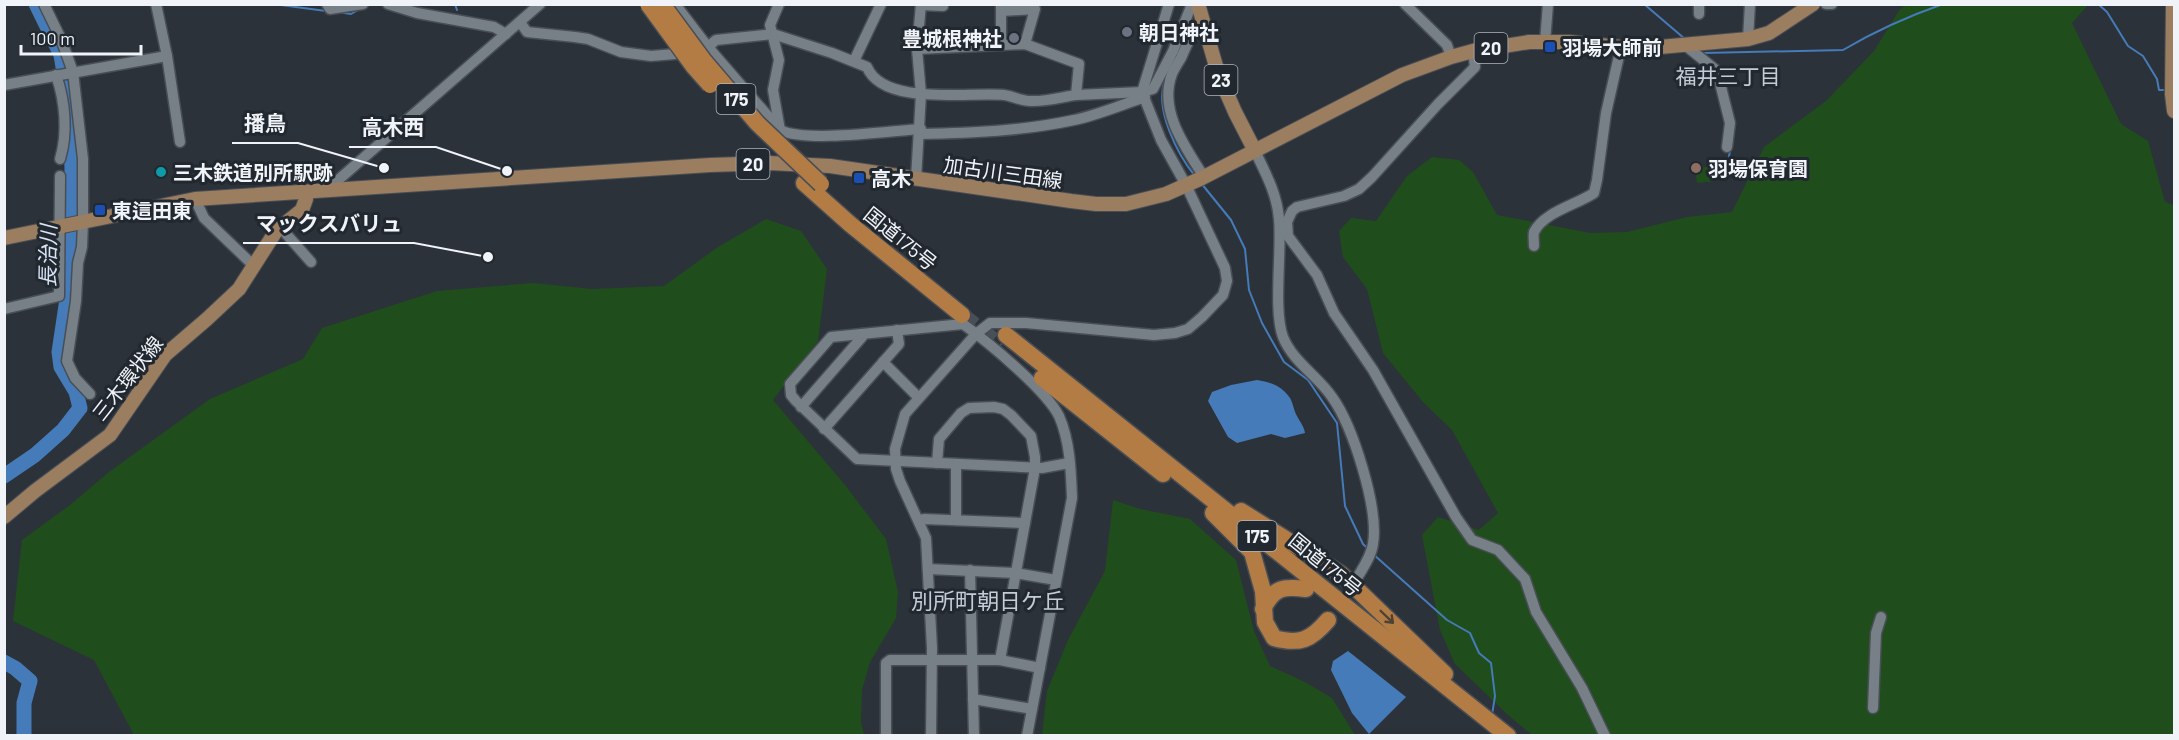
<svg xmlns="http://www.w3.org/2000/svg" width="2179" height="740" viewBox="0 0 2179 740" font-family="Barlow,'Noto Sans JP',sans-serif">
<rect width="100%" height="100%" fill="#2c3239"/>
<!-- green -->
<g fill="#1f4e1c">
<path d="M1907,5H2088L2072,23L2121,124L2148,141L2165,202L2174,205V735H1532L1508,715L1455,664L1440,630L1422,535L1438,517L1479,530L1498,513L1452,430L1423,402L1383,353L1367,289L1343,257L1339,231L1351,218L1376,221L1407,176L1432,157L1459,160L1473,172L1497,215L1590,233L1627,232L1687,217L1732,212L1764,147L1826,101L1874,51L1900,9Z"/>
<path d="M1716,166L1717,181L1697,183L1695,168Z"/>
<path d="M766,219L801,231L827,269L818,341L773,400L845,485L886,539L898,592L896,618L870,662L862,690L861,722L864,735H134L94,660L13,621L22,540L70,505L109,472L210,399L303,359L322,328L437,291L533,283L592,289L664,286L718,247Z"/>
<path d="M1113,500L1140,509L1190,519L1236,560L1254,631L1270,666L1305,682L1332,698L1355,735H1042L1047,691L1068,640L1105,571Z"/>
</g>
<!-- water -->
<g fill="#457bb8">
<path d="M1257,380C1270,382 1282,386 1290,398C1293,403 1294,411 1297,416C1300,422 1304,426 1305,433L1285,438L1271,434L1237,443L1228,437L1208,401L1212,392L1231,385Z"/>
<path d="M1348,651L1406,697L1369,734L1352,713L1331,670L1333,661Z"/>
</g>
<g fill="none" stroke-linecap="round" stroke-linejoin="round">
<!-- stream -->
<g stroke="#457bb8" stroke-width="2">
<path d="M273,4L326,11"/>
<path d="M455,4L457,10"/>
<path d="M1644,4L1685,39"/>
<path d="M2098,4L2107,12L2128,46L2143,56L2157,79L2159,90H2163"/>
<path d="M338,12L351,14L358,10"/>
<path d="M1703,53L1843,50C1875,31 1909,16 1943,4"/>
<path d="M1165,80C1154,108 1177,154 1195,176"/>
<path d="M1727,167L1730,151"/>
<path d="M1201,183L1231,220L1245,249L1249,290L1262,323L1284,362L1308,380L1337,423L1345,506L1363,544L1369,550"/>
<path d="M1373,554L1447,620L1470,633L1479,653L1491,663L1495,696L1492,715"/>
</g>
<!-- river -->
<g stroke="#457bb8" stroke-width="15">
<path d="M4,476L35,455L63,430L80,408L76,392L61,367L59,352L68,292L72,169L70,109L61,55L36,4"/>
<path d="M4,662L15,668L30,681L24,703V736"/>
</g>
<!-- highway-tunnel -->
<path stroke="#494f56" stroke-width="16" stroke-dasharray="16 8" stroke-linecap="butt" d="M962,315L1001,346"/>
<!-- minor casing -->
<g stroke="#494e55" stroke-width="13">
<g id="minor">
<path d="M44,4L61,39L73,72L83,159V222L82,247L78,263L76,301L67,361L75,378L90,394"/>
<path d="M156,4L167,56L180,142"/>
<path d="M327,4L330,9L363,4"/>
<path d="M388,4L417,13L494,27L506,34"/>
<path d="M675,4L708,47L780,130C806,143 888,131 921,129"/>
<path d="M779,4L770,25L779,60L773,90L780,130"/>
<path d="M1405,4L1447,45L1451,57"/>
<path d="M1826,4H1832"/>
<path d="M921,5L943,6"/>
<path d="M1001,5V45"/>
<path d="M1002,11L1035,9L1025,44"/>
<path d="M1699,14V4"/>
<path d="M520,22L527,32L575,37L588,39L621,52L651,56L675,54L700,46L708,47L716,40L773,34L832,53L867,67C883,106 969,92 1004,95C1013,96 1021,101 1030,101C1045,102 1062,97 1076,95"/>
<path d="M1748,39L1750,4"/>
<path d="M1545,42L1548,4"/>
<path d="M1685,45L1717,71L1730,123L1727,147"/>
<path d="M917,49L1025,44L1079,64L1076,95L1142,92L1153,89L1173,51L1192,4"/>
<path d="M1473,51L1475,67L1438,104L1372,177L1359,189L1344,196L1297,207L1292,211L1287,222L1288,236L1317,275L1334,313L1373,370L1456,517L1472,540L1498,550L1525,579L1536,612L1582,688L1605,736"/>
<path d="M854,61L881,4"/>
<path d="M56,75C65,101 68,133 60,159"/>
<path d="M4,85L167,56"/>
<path d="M920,134C972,133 1023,131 1074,120C1098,115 1121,105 1145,97"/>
<path d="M1255,151C1266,174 1277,194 1279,219C1282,251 1273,310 1283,337C1293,362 1318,376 1332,397C1353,426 1379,509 1373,544C1371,558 1360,572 1353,585"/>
<path d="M1204,177C1186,148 1158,111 1172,74C1174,69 1178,63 1181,58C1189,41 1188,36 1205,27"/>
<path d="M916,179L921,94L917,49L921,4"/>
<path d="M335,191L337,181L540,4"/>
<path d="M195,199L204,218L254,266"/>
<path d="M280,227L311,262"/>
<path d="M1534,246C1534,241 1533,236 1534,232C1544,212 1576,205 1594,193L1597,180L1606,113L1621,47"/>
<path d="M4,309L59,296L60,176"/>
<path d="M883,362L918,397"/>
<path d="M801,407L862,337V334"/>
<path d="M824,429L899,344L897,330"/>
<path d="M937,463L939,439L961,413L969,408L994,407L1003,409L1011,415L1031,436L1035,457V468L1000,660"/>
<path d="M956,520V464"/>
<path d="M919,521L924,519L1025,523"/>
<path d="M928,569L1015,573L1056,580"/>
<path d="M970,570L974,736"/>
<path d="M973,699L1032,709"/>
<path d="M1873,708L1876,633L1881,617"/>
<path d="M886,736V663L890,660H1000L1040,668"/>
<path d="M931,736L932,648L926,538L900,481L896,469L895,449L905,414L976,334L990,323H1026L1154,335L1175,333L1188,329L1202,317L1223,295L1227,281L1225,268L1186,185L1161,140L1142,92L1169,4"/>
<path d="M1027,736L1072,498C1071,471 1070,441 1059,416C1046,390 988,342 963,324L831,337L790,384L791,395L796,401L857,459L1042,468L1069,463"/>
</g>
</g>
<!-- major casing -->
<g stroke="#494e55" stroke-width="16">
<g id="major">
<path d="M1198,4L1218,73L1235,112L1255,151"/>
<path d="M2173,4L2172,94L2174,111"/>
<path d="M4,238L195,199L710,165L769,163L830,166L1071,201L1096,204H1126L1166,194L1202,178L1402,75L1451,57L1473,51L1529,42H1568L1621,47H1660L1748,39L1769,33L1813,4"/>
<path d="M4,517L35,491L110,435L165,355L207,319L239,289L276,231L302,210L306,199V192"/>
</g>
</g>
<!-- highway casing -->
<g stroke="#494e55" stroke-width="19">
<g id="highway">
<path d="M804,183L850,224L962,315"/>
<path d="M1006,335L1508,736"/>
<path d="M1042,378L1163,474"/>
<path d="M1241,511L1341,574L1445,674"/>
<path d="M1213,513L1252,552L1263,591L1265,622L1274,638C1300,645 1311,640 1328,620"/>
<path d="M1263,609C1274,587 1284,586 1306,589"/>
</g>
</g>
<!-- minor -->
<use href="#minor" stroke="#777f87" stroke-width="10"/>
<!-- major -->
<use href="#major" stroke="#9b7d5f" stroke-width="14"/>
<!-- highway -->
<use href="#highway" stroke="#b37c44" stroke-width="16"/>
<!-- highway-bridge casing -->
<g stroke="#494e55" stroke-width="19" stroke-linecap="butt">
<g id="highway-bridge">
<path d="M648,4L694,67L710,85"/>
<path d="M662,4L704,61L757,123L821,184"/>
</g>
</g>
<!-- highway-bridge -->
<use href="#highway-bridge" stroke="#b37c44" stroke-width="16"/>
</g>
<!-- one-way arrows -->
<defs><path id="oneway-shaft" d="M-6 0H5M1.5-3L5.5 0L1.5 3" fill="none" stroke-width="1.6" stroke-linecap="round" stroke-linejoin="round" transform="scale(1.5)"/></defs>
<use stroke="#4e4135" href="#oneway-shaft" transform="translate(1387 617) rotate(44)"/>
<!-- markers -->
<g fill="#6b7280" stroke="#22282f" stroke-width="2">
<circle cx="1127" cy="32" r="6"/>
<circle cx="1014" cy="38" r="6"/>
</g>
<g fill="#1a4fb4" stroke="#22282f" stroke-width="2">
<rect x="1544" y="41" width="12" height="12" rx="3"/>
<rect x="853" y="172" width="12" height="12" rx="3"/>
<rect x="94" y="204" width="12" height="12" rx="3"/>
</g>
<circle fill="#8d6e63" stroke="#22282f" stroke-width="2" cx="1696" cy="168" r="6"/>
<circle fill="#0f9aa8" stroke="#22282f" stroke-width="2" cx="161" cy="172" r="6"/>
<g text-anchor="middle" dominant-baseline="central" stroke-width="6" stroke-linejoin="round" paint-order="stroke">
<!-- shield labels -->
<g fill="#22282f" stroke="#b2b7bc" stroke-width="1.5">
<rect x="1474.5" y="33" width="33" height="30" rx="4.5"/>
<rect x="1204.5" y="65" width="33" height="30" rx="4.5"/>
<rect x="716.5" y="84" width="39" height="30" rx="4.5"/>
<rect x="736.5" y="149" width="33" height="30" rx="4.5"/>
<rect x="1237.5" y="521" width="39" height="30" rx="4.5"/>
</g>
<g font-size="18" font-weight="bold" fill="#f0f4f9">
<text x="1491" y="48">20</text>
<text x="1221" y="80">23</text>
<text x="736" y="99">175</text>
<text x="753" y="164">20</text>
<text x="1257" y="536">175</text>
</g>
<!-- poi labels -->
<g font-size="20" font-weight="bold" fill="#f0f4f9" stroke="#22282f" text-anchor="start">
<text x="1139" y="32">朝日神社</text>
<text x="1002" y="38" text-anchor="end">豊城根神社</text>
<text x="1562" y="47">羽場大師前</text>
<text x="1708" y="168">羽場保育園</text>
<text x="173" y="172">三木鉄道別所駅跡</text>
<text x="871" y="178">高木</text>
<text x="112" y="210">東這田東</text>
</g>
<!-- street labels -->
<g font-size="20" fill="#f0f4f9" stroke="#22282f">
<text transform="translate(1003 172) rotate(8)">加古川三田線</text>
<text transform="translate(901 238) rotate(39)">国道175号</text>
<text transform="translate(127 378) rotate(-52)">三木環状線</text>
<text transform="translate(1326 564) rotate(39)">国道175号</text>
</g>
<!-- neighbourhood labels -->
<g font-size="21" fill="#c4ccd5" stroke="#22282f">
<text x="1728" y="75">福井三丁目</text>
</g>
<!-- water labels -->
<g font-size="21" font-style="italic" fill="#d6e4f6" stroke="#22282f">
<text transform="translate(47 256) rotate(-89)">長治川</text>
</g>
<!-- quarter labels -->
<g font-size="22" fill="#c4ccd5" stroke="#22282f">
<text x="988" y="600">別所町朝日ケ丘</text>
</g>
</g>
<!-- callouts -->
<path fill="none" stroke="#f0f4f9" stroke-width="2" d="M384 168L298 143H232M507 171L436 147H349M488 257L414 243H243"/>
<g fill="#f0f4f9" stroke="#22282f" stroke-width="2">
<circle cx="384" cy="168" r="6"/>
<circle cx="507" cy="171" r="6"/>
<circle cx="488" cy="257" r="6"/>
</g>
<g font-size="21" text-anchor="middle" font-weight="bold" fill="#f0f4f9" stroke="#22282f" stroke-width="6" stroke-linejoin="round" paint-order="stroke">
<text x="265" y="131">播鳥</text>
<text x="393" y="135">高木西</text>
<text x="329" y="231">マックスバリュ</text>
</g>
<!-- border -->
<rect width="2179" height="740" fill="none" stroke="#f0f4f9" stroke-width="12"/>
<!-- scale -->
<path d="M21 45v9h120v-9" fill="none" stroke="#f0f4f9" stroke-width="3"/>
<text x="30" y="45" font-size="18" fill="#f0f4f9" stroke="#22282f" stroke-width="4.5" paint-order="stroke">100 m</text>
</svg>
